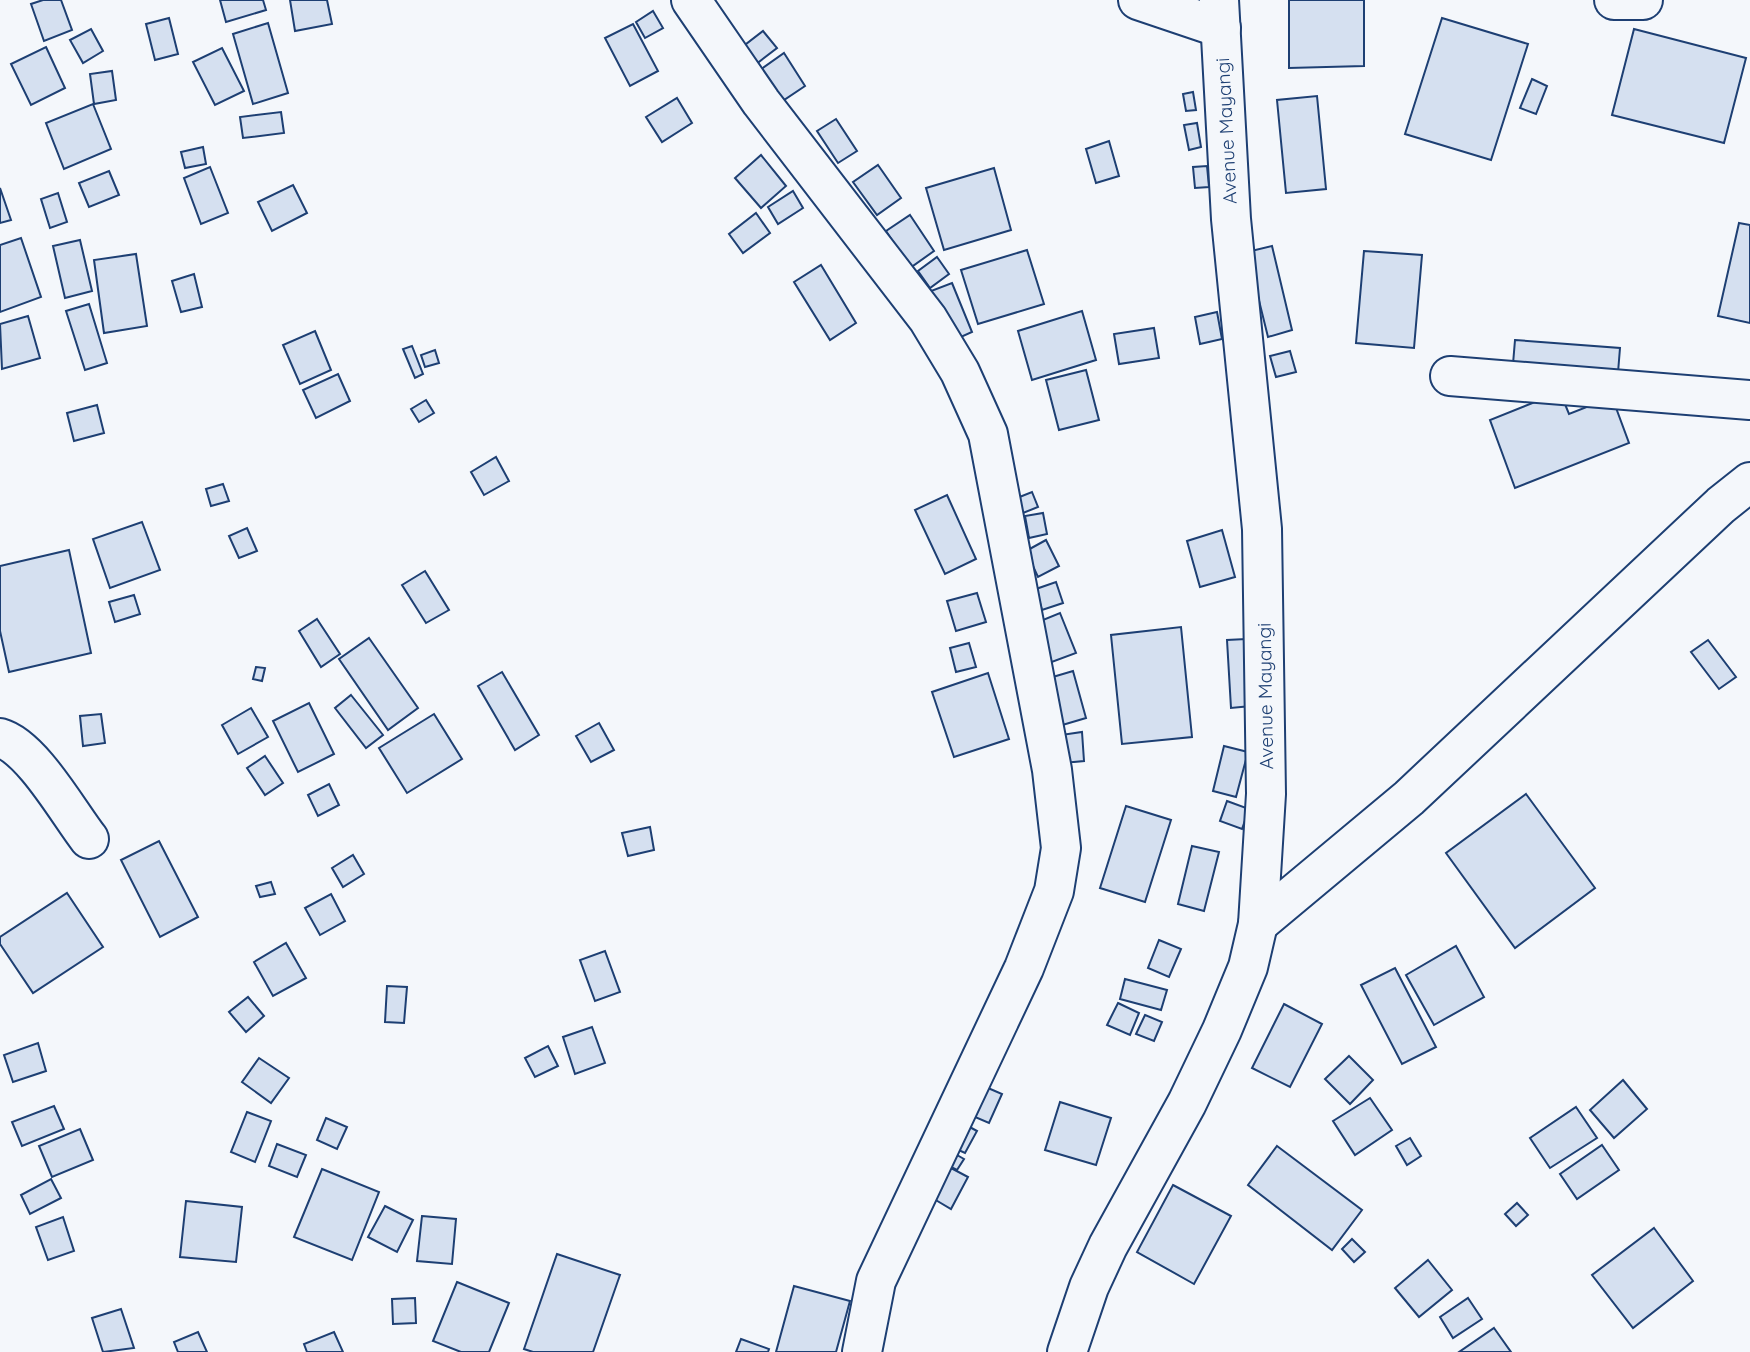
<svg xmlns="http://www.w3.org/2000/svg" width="1750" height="1352" viewBox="0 0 1750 1352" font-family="Quicksand,sans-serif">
<rect width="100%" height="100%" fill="#f4f7fb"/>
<!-- building -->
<g fill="#d5e0f0" stroke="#1d3f73" stroke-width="2">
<path d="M43,0H61L72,30L44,41L31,4Z"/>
<path d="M220,0H263L266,10L226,22Z"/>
<path d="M290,0H327L332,24L295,31Z"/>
<path d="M1289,0H1364V66L1289,68Z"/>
<path d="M653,11L663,28L645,38L636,22Z"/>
<path d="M169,18L178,54L155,60L146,24Z"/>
<path d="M1442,18L1528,44L1491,160L1405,134Z"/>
<path d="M268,23L288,93L253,104L233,34Z"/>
<path d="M633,24L658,71L630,86L605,38Z"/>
<path d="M91,29L103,51L83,63L70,40Z"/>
<path d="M1634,29L1746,58L1724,143L1612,115Z"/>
<path d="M763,31L777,48L755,65L741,48Z"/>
<path d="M46,47L65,88L31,105L11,64Z"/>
<path d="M222,48L244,91L215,105L193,62Z"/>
<path d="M784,53L805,86L781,102L760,70Z"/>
<path d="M112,71L116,100L94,104L90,74Z"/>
<path d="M1532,79L1547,86L1536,114L1520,108Z"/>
<path d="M1193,92L1196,110L1186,111L1183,94Z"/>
<path d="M1317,96L1326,189L1286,193L1277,100Z"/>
<path d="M677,98L692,123L662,142L646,117Z"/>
<path d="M93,104L111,149L64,169L46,123Z"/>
<path d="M281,112L284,133L243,138L240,117Z"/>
<path d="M836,119L857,151L838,163L817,131Z"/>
<path d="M1197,123L1201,147L1189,150L1184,125Z"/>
<path d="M1109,141L1119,176L1096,183L1086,149Z"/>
<path d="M203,147L206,164L185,168L181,152Z"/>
<path d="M761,155L786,186L761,208L735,178Z"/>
<path d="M878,165L901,198L877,215L853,182Z"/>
<path d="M1207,166L1209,187L1195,188L1193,167Z"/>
<path d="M210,167L228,213L201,224L184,178Z"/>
<path d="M994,168L1011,230L944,250L926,188Z"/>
<path d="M109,171L119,195L89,207L79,183Z"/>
<path d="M293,185L307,213L272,231L258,202Z"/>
<path d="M0,188L11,220L0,223Z"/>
<path d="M793,191L803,208L778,224L768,207Z"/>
<path d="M58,193L67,222L50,228L41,199Z"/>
<path d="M756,213L770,233L743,253L729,234Z"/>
<path d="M910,215L934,251L910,268L886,231Z"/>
<path d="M1739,223L1750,225V323L1718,316Z"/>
<path d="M21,238L41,297L0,312V245Z"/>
<path d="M80,240L92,291L65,298L53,246Z"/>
<path d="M1272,246L1292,330L1268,337L1247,252Z"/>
<path d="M1027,250L1044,304L978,324L961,270Z"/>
<path d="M1364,251L1422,255L1414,348L1356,343Z"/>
<path d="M136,254L147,326L104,333L94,260Z"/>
<path d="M937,257L949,274L930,288L918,271Z"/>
<path d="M821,265L856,323L830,340L794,282Z"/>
<path d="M194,274L202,307L181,312L172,281Z"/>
<path d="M952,283L972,332L952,341L931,291Z"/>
<path d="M89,304L107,363L85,370L66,311Z"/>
<path d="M1082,311L1096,360L1032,380L1018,331Z"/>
<path d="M1217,312L1222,339L1200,344L1195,317Z"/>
<path d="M28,316L40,358L2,369L0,324Z"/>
<path d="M1154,328L1159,358L1119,364L1114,334Z"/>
<path d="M315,331L331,370L300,384L283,345Z"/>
<path d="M1515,340L1620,348L1617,385L1512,376Z"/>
<path d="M412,346L423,374L415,378L403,349Z"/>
<path d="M435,350L439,363L425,367L421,355Z"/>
<path d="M1290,351L1296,372L1276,377L1270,356Z"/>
<path d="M1086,370L1099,420L1059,430L1046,380Z"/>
<path d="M338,374L350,401L316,418L303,390Z"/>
<path d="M1560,392L1569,414L1612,397L1629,443L1515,488L1490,420Z"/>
<path d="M426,400L434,413L419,422L411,409Z"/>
<path d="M97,405L104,433L74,441L67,413Z"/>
<path d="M496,457L509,481L484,495L471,472Z"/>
<path d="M223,484L229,501L211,506L206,489Z"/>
<path d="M1032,492L1038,507L1023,513L1017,498Z"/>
<path d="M947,495L976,559L945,574L915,510Z"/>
<path d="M1043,513L1047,534L1029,538L1025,516Z"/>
<path d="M142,522L160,570L110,588L93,539Z"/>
<path d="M247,528L257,551L239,558L229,536Z"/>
<path d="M1222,530L1235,577L1200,587L1187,541Z"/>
<path d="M1046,540L1059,566L1038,577L1026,551Z"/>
<path d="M69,550L91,653L9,672L0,631V566Z"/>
<path d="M425,571L449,610L426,623L402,585Z"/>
<path d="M1056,582L1063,603L1042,610L1036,589Z"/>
<path d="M977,593L986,622L956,631L947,601Z"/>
<path d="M134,595L140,614L115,622L109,602Z"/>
<path d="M1060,613L1076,653L1049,663L1033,624Z"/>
<path d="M317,619L340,654L321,667L299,631Z"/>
<path d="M1181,627L1192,737L1122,744L1111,635Z"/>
<path d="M369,638L418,708L388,730L339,659Z"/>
<path d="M1246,639L1251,706L1231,708L1227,640Z"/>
<path d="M1708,640L1736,677L1719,689L1691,652Z"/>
<path d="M969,643L976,667L956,672L950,648Z"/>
<path d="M256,667L265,668L262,681L253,679Z"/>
<path d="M1073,671L1086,718L1059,726L1046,679Z"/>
<path d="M502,672L539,735L515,750L478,686Z"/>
<path d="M988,673L1009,739L954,757L932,692Z"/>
<path d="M351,695L383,735L366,748L335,708Z"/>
<path d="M309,703L334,754L298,772L273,721Z"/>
<path d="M251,708L268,737L238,754L222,725Z"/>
<path d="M101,714L105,743L83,746L80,716Z"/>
<path d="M434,714L462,759L407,793L379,748Z"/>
<path d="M599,723L614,750L591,762L576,736Z"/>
<path d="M1082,732L1084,761L1063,763L1061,735Z"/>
<path d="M1224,746L1248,752L1236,797L1213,791Z"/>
<path d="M265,756L283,783L265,795L247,768Z"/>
<path d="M329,784L339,805L318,816L308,795Z"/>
<path d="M1526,794L1595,888L1515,948L1446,853Z"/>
<path d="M1227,801L1249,809L1242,829L1220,821Z"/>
<path d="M1126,806L1171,820L1145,902L1100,888Z"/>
<path d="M650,827L654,850L628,856L622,833Z"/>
<path d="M159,841L198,917L160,937L121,860Z"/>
<path d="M1192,846L1219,852L1204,911L1178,904Z"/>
<path d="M353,855L364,874L343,887L332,868Z"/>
<path d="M271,882L275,894L260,897L256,886Z"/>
<path d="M67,893L103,947L33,993L0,944V937Z"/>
<path d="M331,894L345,921L320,935L305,908Z"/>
<path d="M1159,940L1181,949L1169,977L1148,968Z"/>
<path d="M286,943L306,978L273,996L254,962Z"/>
<path d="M1456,946L1484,997L1434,1025L1406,975Z"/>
<path d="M605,951L620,992L595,1001L580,960Z"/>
<path d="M1395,968L1436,1047L1402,1064L1361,985Z"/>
<path d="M1125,979L1167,990L1161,1010L1120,999Z"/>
<path d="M387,986L407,987L404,1023L385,1022Z"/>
<path d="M248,997L264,1016L246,1032L229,1012Z"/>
<path d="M1118,1003L1139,1013L1130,1035L1107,1025Z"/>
<path d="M1284,1004L1322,1024L1290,1087L1252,1068Z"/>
<path d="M1145,1015L1162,1022L1154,1041L1136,1034Z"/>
<path d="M592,1027L605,1063L575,1074L563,1037Z"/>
<path d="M38,1043L46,1071L13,1082L4,1055Z"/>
<path d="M548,1046L558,1066L535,1077L525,1058Z"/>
<path d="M1349,1056L1373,1080L1350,1104L1325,1079Z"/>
<path d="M259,1058L289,1078L271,1103L242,1082Z"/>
<path d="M1623,1080L1647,1109L1614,1138L1590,1110Z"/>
<path d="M988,1088L1002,1094L989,1123L975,1117Z"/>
<path d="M1370,1098L1392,1130L1355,1155L1333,1121Z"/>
<path d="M1060,1102L1111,1118L1096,1165L1045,1150Z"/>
<path d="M54,1106L64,1129L22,1146L12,1122Z"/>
<path d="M1576,1107L1597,1138L1550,1168L1530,1138Z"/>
<path d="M247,1112L271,1121L255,1162L231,1152Z"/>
<path d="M326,1118L347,1127L337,1149L317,1140Z"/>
<path d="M966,1125L977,1131L965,1153L954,1148Z"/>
<path d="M80,1129L93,1160L52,1177L39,1146Z"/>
<path d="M1410,1138L1421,1156L1407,1165L1396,1146Z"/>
<path d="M277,1144L306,1155L297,1177L269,1166Z"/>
<path d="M1602,1145L1619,1170L1577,1199L1560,1174Z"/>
<path d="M1277,1146L1362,1210L1332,1250L1248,1185Z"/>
<path d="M957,1155L964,1159L957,1170L951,1167Z"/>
<path d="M951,1168L968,1177L951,1209L934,1199Z"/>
<path d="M322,1169L379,1192L352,1260L294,1237Z"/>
<path d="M51,1179L61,1198L30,1214L21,1195Z"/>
<path d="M1173,1185L1231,1216L1194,1284L1137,1252Z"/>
<path d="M186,1201L242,1207L236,1262L180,1257Z"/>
<path d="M1517,1203L1528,1215L1516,1226L1505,1214Z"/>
<path d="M385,1206L413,1220L397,1252L368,1237Z"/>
<path d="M422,1216L456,1219L452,1264L417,1261Z"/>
<path d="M63,1217L74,1251L48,1260L36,1227Z"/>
<path d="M1654,1228L1693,1281L1633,1328L1592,1275Z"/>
<path d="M1352,1239L1365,1252L1354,1262L1342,1249Z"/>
<path d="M557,1254L620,1275L593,1352H533L524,1349Z"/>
<path d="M1428,1260L1452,1290L1419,1317L1395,1288Z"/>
<path d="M457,1282L509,1303L489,1352H461L433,1341Z"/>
<path d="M794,1286L850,1301L836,1352H776Z"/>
<path d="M415,1298L416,1323L393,1324L392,1299Z"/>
<path d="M1468,1298L1482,1319L1453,1338L1440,1317Z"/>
<path d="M121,1309L134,1348L103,1352L92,1318Z"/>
<path d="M1494,1328L1511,1352H1459Z"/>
<path d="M198,1332L207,1352H178L174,1342Z"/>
<path d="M334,1332L343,1352H307L304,1344Z"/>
<path d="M741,1339L769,1349L768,1352H736Z"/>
</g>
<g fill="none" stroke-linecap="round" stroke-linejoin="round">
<!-- minor casing -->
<g stroke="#1d3f73" stroke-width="42">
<g id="minor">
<path d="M691,0L761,102L928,319L960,372L988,434L1052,770L1061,848L1054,891L1024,968L876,1281L862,1352"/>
<path d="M1138,0L1221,28"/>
<path d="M1614,0H1643"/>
<path d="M1450,376L1750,400"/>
<path d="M0,738C32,747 68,812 89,839"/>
<path d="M1258,924L1409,798L1721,505L1750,482"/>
<path d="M1067,1352L1089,1287L1108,1246L1187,1103L1222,1030L1248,967L1258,924L1266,794L1262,529L1231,219L1219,0"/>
</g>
</g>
<!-- minor -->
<use href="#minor" stroke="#f4f7fb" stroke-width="38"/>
</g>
<g text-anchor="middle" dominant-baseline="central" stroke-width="5" stroke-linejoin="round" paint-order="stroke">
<!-- street labels -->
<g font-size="19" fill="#1d3f73" stroke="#f4f7fb">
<text transform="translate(1226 131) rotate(-93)">Avenue Mayangi</text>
<text transform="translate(1265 696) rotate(-91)">Avenue Mayangi</text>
</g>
</g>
</svg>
